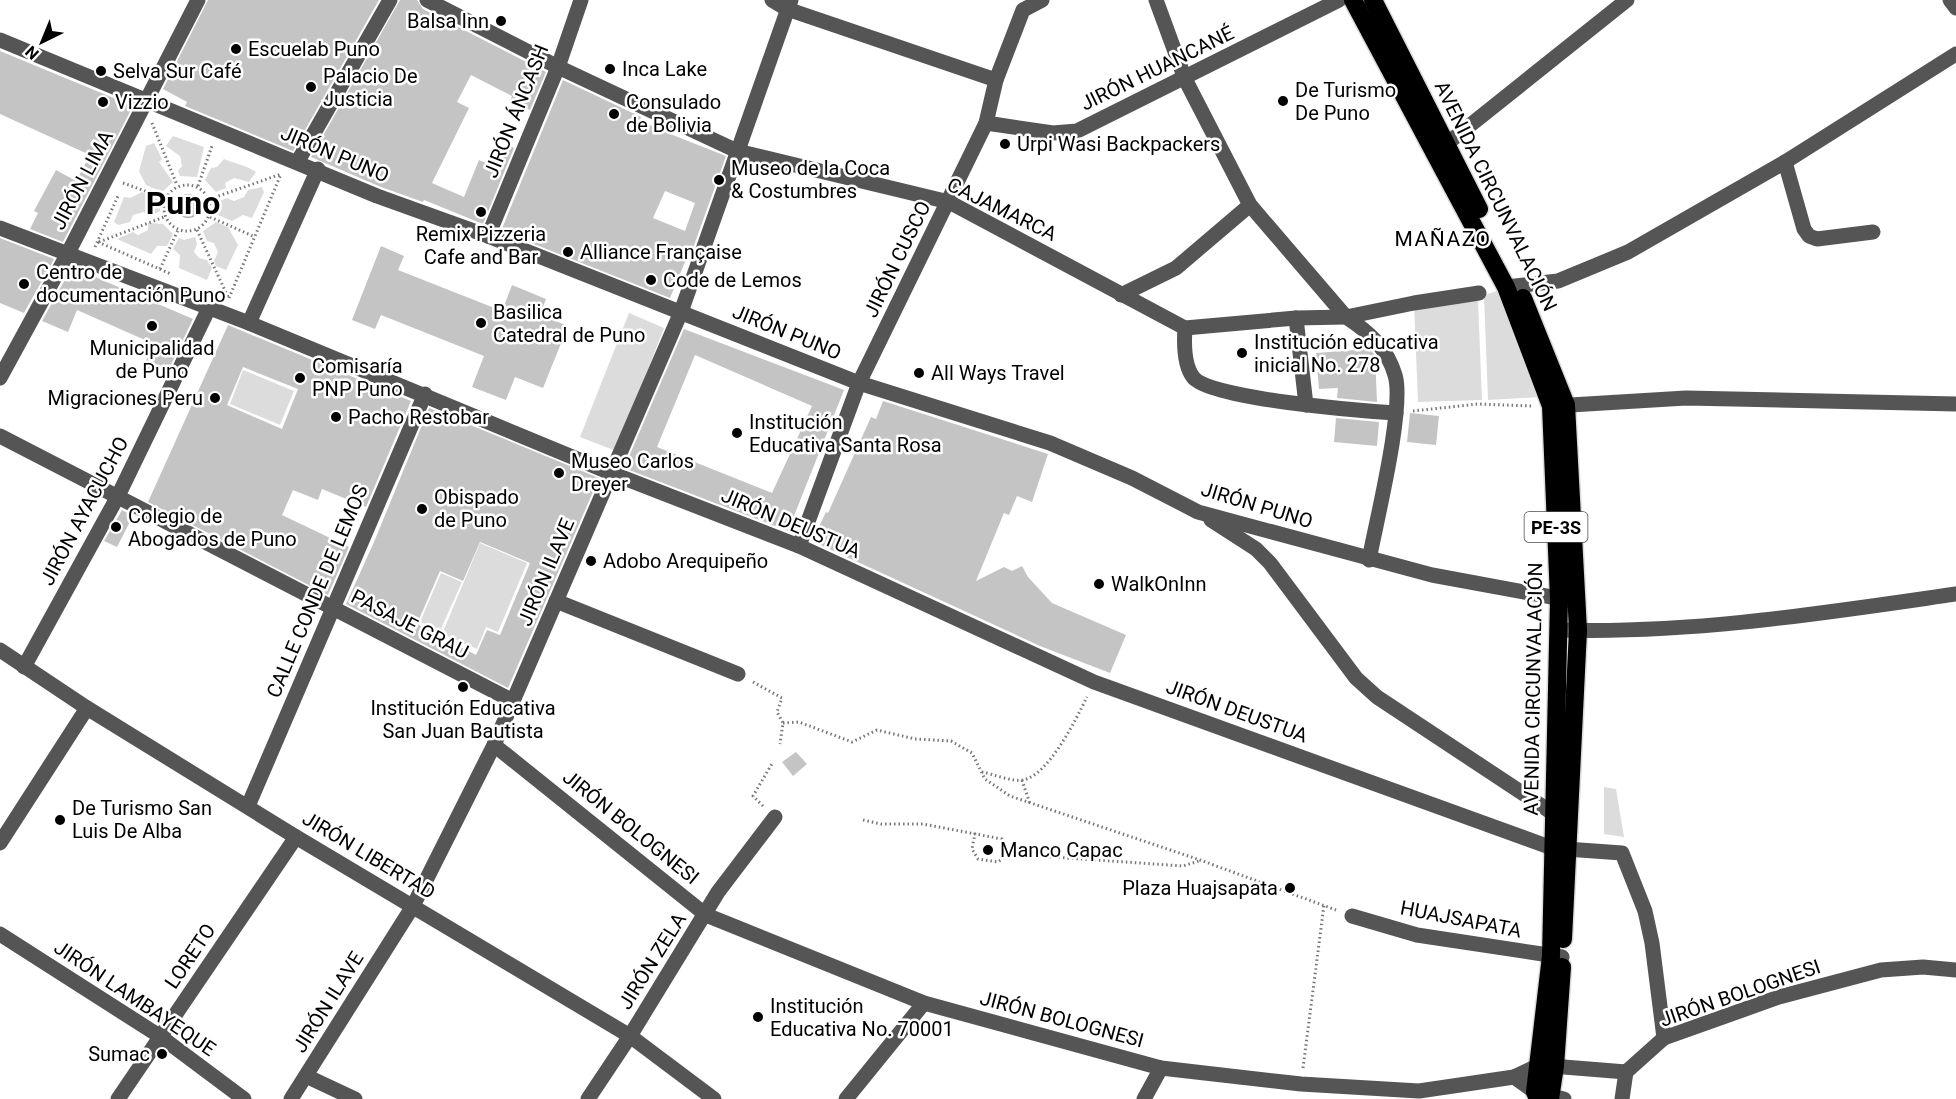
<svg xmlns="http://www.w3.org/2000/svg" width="1956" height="1099" viewBox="0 0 1956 1099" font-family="Roboto,sans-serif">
<rect width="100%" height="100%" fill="#fff"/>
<!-- green -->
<g fill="#dcdcdc">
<path d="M173,136L204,147L197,177L180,176L178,171L182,166L180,156L166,146Z"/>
<path d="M154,143L162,159L159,162L173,182L162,192L146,185L139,171L146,146Z"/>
<path d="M224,159C236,164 246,165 256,172L249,182L234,178L225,183L226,188L216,192L205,180L211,168L217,167Z"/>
<path d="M262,187L264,192L252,218L243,215L232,221L218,215L217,202L227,198L234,201L244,197L248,190Z"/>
<path d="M142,192L159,200L160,211L150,216L144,212L133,215L130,222L118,225L114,222L124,197L130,198Z"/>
<path d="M216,222L228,227L238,245L226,270L216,266L214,261L218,252L214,243L207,241L203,231Z"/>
<path d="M148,223L163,224L173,234L167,246H157L151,254L117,239L133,232L138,235L148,230Z"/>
<path d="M195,237L197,244L194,252L199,258L207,260L212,268L207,280L179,268L180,255L173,249L179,238L184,240Z"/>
<path d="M1497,291L1541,397L1488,400L1484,295Z"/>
<path d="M1478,301L1482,400L1418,402L1414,303Z"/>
<path d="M629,313L664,328L616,451L580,437Z"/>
<path d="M243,370L294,391L280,425L230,404Z"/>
<path d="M480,543L527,563L498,632L486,627L477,649L442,634Z"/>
<path d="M441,573L462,582L440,631L420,622Z"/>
<path d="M1604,787L1616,789L1624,837L1604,834Z"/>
</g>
<!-- water -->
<circle fill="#a3a3a3" cx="188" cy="206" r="12"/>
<!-- building -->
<g fill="#c4c4c4" fill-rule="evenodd">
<path d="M208,0H379L293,151L185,106L187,102L163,89Z"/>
<path d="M400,0H417L423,9L546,72L530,110L510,101L512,96L471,75L457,102L469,108L432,183L464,197L479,160L497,168L507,144L514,148L483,224L424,200L423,202L381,187L311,157Z"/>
<path d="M0,51L133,106L63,242L30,229L38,213L34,211L56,170L76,181L90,155L0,114Z"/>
<path d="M563,80L641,117L640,120L660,130L726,156L692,251L690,250L670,298L501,231ZM665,191L695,203L685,231L653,218Z"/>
<path d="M0,238L54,259L24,313L0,303Z"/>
<path d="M381,246L404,256L398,270L502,311L512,285L546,299L540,315L568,326L543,388L515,377L506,400L472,387L484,356L381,315L375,329L352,320Z"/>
<path d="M72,267L193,319L165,377L143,367L154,344L77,310L68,332L42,321Z"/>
<path d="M228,325L411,401L366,507L322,489L318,500L293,490L282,515L349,547L328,595L148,502ZM243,367L298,389L282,429L227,405Z"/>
<path d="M684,329L844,390L788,531L624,468ZM695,355L812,406L772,493L657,447Z"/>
<path d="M1355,342H1363L1375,355L1377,402L1337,398L1338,388L1319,389L1316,353L1355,350Z"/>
<path d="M883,401L1048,454L1032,502L1017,496L1009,515L1004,513L976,581L1004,567L1012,571L1022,566L1028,577L1052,603L1126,635L1110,673L1040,646L812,541L826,512L828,513L871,417L876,419Z"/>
<path d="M429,408L599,478L508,688L346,604L374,542ZM480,542L530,563L500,635L487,630L476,655L417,624L440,571L463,581Z"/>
<path d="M1410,413L1439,416L1436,445L1407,442Z"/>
<path d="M1336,418L1379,422L1377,446L1334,442Z"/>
<path d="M122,510L133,516L117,547L104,541Z"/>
<path d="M796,752L807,764L793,776L782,762Z"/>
</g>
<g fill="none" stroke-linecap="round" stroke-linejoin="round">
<!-- highway casing -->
<g stroke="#dbdbdb" stroke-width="21">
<g id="highway">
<path d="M1353,0L1506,287L1551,406L1559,599L1551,956L1535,1092L1538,1099"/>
<path d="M1373,0L1479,209"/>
<path d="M1523,298L1566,405L1578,630L1563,939"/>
<path d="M1550,1099L1555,1066L1562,967"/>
</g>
</g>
<!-- path -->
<g stroke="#777" stroke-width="3" stroke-dasharray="1.5 3" stroke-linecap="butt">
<path d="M152,123L177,185"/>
<path d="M123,183L165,198"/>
<circle cx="187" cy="208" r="23"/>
<path d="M198,186L212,146"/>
<path d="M210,199L281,174"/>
<path d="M210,217L255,237"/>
<path d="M197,230L228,297"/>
<path d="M98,242L171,274"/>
<path d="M99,242L164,217"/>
<path d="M95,247L118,196"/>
<path d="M160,269L178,230"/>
<path d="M229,298L281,174"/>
<path d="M1413,411L1478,404L1532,406"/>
<path d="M753,682L782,698L777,712L783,723L780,744"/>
<path d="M783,723L799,722L852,742L877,730L915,739L951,741L972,753L985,779L1010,796L1200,860L1336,910"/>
<path d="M982,772C993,774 1012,782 1023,780C1049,775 1076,719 1087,697"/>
<path d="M1022,780L1030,804"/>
<path d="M763,806L753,796L773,762"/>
<path d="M863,820L881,824H923L1002,839L1009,854L1183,866L1199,861"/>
<path d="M975,833L972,849L978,859L998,862L1009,854"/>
<path d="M1303,1068L1324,905"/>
</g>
<!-- minor -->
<g stroke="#555" stroke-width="15">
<path d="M427,0L558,67L737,151L949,202L1185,328L1296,318L1346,317L1414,303L1479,293"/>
<path d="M772,0L787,9L996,80"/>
<path d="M1156,0L1185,79L1250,205L1346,317C1369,332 1387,348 1395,375C1405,407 1376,522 1369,560"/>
<path d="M1950,0L1956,8"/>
<path d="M0,40L377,196L488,236L859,383L1050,443L1132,478L1198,512L1432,575L1568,600"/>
<path d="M986,123L1053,133L1077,131L1339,0"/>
<path d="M1439,150L1627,0"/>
<path d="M298,161L390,0"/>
<path d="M1785,162L1804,229L1809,236L1817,239L1873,232"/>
<path d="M0,228L249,323L611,473L799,546L1094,682L1552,848L1622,853L1645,911L1652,943L1664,1038"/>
<path d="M488,236L558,67L581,0"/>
<path d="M1506,287L1558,281L1628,252L1785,162L1956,54"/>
<path d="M1121,295L1176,268L1250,205"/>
<path d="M1296,318L1306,405"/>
<path d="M249,323L318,169"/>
<path d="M1185,328C1184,342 1184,365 1193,377C1208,399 1364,411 1396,413"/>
<path d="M0,378L67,255L198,0"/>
<path d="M1554,406L1686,398L1956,404"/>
<path d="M0,436L513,701"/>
<path d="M1211,520L1256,549L1270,563L1356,678L1377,697L1554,814L1562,816"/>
<path d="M799,546L859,383L986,123L996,80L1023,10L1042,0"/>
<path d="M556,601L738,674"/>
<path d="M1559,630C1692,634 1824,613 1956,594"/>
<path d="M0,650L87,708L296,837L630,1036L714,1099"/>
<path d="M24,667L118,496L209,308"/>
<path d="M494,745L706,915L924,1003L1161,1068L1301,1084L1419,1091L1514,1077L1539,1065L1626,1072L1664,1038L1779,997L1881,970L1923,967L1956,970"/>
<path d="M248,806L425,394"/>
<path d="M0,843L87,708"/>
<path d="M1352,916L1417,935L1562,957"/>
<path d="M0,934L161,1037L244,1099"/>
<path d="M306,1076L355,1099"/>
<path d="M1514,1077L1535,1092L1564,1099"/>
<path d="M118,1099L296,837"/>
<path d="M291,1099L413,906L494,745L681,312L791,0"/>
<path d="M588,1099L630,1036L718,892L775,817"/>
<path d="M846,1099L924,1003"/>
<path d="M1144,1099L1161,1068"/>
<path d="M1622,1099L1626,1072"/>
</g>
<!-- highway -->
<use href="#highway" stroke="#000" stroke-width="18"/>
</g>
<!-- markers -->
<g fill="#000" stroke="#fff" stroke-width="2">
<circle cx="501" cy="21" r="6"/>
<circle cx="236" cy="49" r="6"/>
<circle cx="610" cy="69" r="6"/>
<circle cx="101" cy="71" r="6"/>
<circle cx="311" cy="87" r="6"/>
<circle cx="1283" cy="101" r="6"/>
<circle cx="103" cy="102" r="6"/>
<circle cx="614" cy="114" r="6"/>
<circle cx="1005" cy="144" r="6"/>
<circle cx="719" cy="180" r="6"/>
<circle cx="481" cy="212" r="6"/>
<circle cx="568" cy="252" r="6"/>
<circle cx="651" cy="280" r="6"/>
<circle cx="24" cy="284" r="6"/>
<circle cx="481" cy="323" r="6"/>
<circle cx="152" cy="326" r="6"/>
<circle cx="1242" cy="353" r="6"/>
<circle cx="919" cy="373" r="6"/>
<circle cx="300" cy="378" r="6"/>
<circle cx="215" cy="398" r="6"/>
<circle cx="336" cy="417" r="6"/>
<circle cx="737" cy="433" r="6"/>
<circle cx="559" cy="473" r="6"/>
<circle cx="422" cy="509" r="6"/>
<circle cx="116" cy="527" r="6"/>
<circle cx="591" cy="561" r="6"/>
<circle cx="1099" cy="584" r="6"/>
<circle cx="463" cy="687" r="6"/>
<circle cx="60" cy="820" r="6"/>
<circle cx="988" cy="850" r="6"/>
<circle cx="1290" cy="888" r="6"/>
<circle cx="758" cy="1017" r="6"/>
<circle cx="162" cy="1054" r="6"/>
</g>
<g text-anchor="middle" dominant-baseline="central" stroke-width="5" stroke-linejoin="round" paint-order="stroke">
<!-- shield labels -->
<rect fill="#fff" stroke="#4c4c4c" stroke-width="1.5" x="1524.5" y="512" width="63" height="30" rx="4.5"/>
<g font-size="18" font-weight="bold" fill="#000">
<text x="1556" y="527">PE-3S</text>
</g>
<!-- poi labels -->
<g font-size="20" fill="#000" stroke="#fff" text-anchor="start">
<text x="489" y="21" text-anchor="end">Balsa Inn</text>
<text x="248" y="49">Escuelab Puno</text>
<text x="622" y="69">Inca Lake</text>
<text x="113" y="71">Selva Sur Café</text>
<text x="323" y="76">Palacio De<tspan x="323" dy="23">Justicia</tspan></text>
<text x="1295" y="90">De Turismo<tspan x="1295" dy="23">De Puno</tspan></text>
<text x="115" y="102">Vizzio</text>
<text x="626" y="102">Consulado<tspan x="626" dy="23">de Bolivia</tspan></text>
<text x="1017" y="144">Urpi Wasi Backpackers</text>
<text x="731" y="168">Museo de la Coca<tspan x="731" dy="23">&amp; Costumbres</tspan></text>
<text x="481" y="234" text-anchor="middle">Remix Pizzeria<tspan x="481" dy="23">Cafe and Bar</tspan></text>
<text x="580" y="252">Alliance Française</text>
<text x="36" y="272">Centro de<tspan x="36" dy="23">documentación Puno</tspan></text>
<text x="663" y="280">Code de Lemos</text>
<text x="493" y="312">Basilica<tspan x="493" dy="23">Catedral de Puno</tspan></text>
<text x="1254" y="342">Institución educativa<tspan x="1254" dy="23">inicial No. 278</tspan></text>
<text x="152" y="348" text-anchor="middle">Municipalidad<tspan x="152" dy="23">de Puno</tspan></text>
<text x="312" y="366">Comisaría<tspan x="312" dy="23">PNP Puno</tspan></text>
<text x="931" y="373">All Ways Travel</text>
<text x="203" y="398" text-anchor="end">Migraciones Peru</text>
<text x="348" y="417">Pacho Restobar</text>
<text x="749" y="422">Institución<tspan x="749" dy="23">Educativa Santa Rosa</tspan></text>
<text x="571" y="461">Museo Carlos<tspan x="571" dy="23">Dreyer</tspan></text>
<text x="434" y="497">Obispado<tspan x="434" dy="23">de Puno</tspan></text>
<text x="128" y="516">Colegio de<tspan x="128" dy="23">Abogados de Puno</tspan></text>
<text x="603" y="561">Adobo Arequipeño</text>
<text x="1111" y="584">WalkOnInn</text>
<text x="463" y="708" text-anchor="middle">Institución Educativa<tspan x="463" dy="23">San Juan Bautista</tspan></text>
<text x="72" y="808">De Turismo San<tspan x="72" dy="23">Luis De Alba</tspan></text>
<text x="1000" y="850">Manco Capac</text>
<text x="1278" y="888" text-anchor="end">Plaza Huajsapata</text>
<text x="770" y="1006">Institución<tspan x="770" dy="23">Educativa No. 70001</tspan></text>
<text x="150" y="1054" text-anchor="end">Sumac</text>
</g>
<!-- street labels -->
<g font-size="20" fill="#000" stroke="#fff">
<text transform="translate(1157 68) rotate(-26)">JIRÓN HUANCANÉ</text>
<text transform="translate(516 111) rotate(-68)">JIRÓN ÁNCASH</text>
<text transform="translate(335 154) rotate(23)">JIRÓN PUNO</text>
<text transform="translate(82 180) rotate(-62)">JIRÓN LIMA</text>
<text transform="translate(1496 196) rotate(64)">AVENIDA CIRCUNVALACIÓN</text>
<text transform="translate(1002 209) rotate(26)">CAJAMARCA</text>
<text transform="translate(897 259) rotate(-64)">JIRÓN CUSCO</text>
<text transform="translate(787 332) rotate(22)">JIRÓN PUNO</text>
<text transform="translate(1257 505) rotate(17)">JIRÓN PUNO</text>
<text transform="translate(84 511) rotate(-62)">JIRÓN AYACUCHO</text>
<text transform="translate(791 523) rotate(23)">JIRÓN DEUSTUA</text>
<text transform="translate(546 572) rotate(-67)">JIRÓN ILAVE</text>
<text transform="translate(317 591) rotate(-67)">CALLE CONDE DE LEMOS</text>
<text transform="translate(410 624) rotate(27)">PASAJE GRAU</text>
<text transform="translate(1533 689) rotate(-89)">AVENIDA CIRCUNVALACIÓN</text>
<text transform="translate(1237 711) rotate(20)">JIRÓN DEUSTUA</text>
<text transform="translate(631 827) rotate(39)">JIRÓN BOLOGNESI</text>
<text transform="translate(369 855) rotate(31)">JIRÓN LIBERTAD</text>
<text transform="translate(1461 919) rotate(11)">HUAJSAPATA</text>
<text transform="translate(190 956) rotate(-56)">LORETO</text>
<text transform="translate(652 961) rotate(-58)">JIRÓN ZELA</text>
<text transform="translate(1740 993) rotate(-19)">JIRÓN BOLOGNESI</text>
<text transform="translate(135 998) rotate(34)">JIRÓN LAMBAYEQUE</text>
<text transform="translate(328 1002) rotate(-58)">JIRÓN ILAVE</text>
<text transform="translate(1062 1019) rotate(15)">JIRÓN BOLOGNESI</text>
</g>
<!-- neighbourhood labels -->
<g font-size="21" letter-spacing="1.5" fill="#000" stroke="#fff">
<text x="1443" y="239">MAÑAZO</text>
</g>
<!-- town labels -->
<g font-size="32" font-weight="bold" fill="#000" stroke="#fff">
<text x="183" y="203">Puno</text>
</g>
</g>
<!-- north arrow -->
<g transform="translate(42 42) rotate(223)" stroke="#ffffff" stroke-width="4.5" paint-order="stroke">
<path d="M0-4.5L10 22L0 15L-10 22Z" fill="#000000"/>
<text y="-9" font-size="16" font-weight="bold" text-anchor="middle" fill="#000000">N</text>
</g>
</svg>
